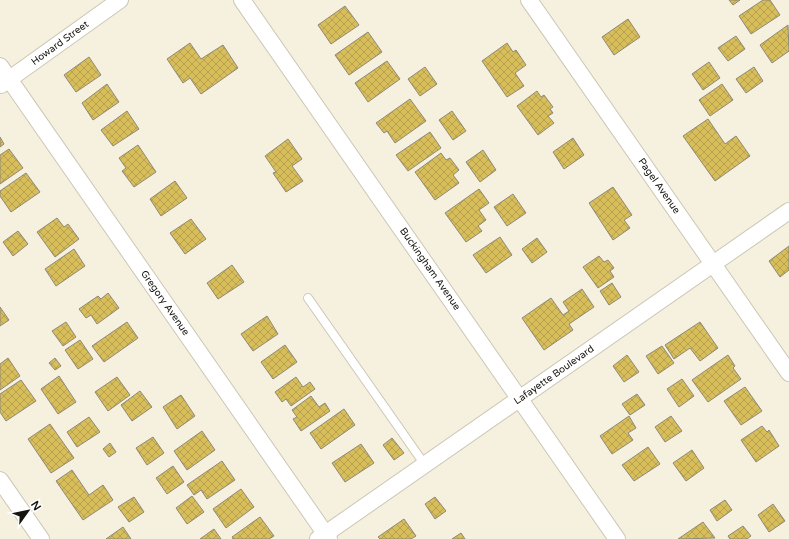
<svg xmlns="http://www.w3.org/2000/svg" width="789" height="539" viewBox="0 0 789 539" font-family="'Varela Round',sans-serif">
<defs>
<pattern id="building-cross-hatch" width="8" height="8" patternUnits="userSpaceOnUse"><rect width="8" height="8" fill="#d8bd5b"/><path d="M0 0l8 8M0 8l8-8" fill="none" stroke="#b9a24e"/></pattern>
</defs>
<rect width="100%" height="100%" fill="#f6f1df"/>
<!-- building -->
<g fill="url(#building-cross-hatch)" stroke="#8d8978">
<path d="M729,0H740L733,5Z"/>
<path d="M763,0H770L780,15L751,34L739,16Z"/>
<path d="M345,6L359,25L331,44L318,25Z"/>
<path d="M628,19L640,37L614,55L602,37Z"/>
<path d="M788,25L789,51L772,63L760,45Z"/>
<path d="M368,32L382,52L349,75L335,55Z"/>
<path d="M736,36L745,49L728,61L718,48Z"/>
<path d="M190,43L201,59L223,45L238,68L201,94L190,78L183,83L167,59Z"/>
<path d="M507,43L513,52L516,50L526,65L515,73L524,86L507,97L482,61Z"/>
<path d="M89,57L101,75L76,92L64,75Z"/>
<path d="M387,61L400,79L368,102L355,83Z"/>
<path d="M709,62L720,78L703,90L692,74Z"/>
<path d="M425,67L437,84L420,96L408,79Z"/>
<path d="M754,67L763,81L746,93L736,79Z"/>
<path d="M107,84L119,102L93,120L82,103Z"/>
<path d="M722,84L733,100L710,116L699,100Z"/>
<path d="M537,91L541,97L544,95L553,107L550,109L553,113L548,116L554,123L538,135L517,106Z"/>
<path d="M410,99L426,121L395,143L387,131L384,133L376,123Z"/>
<path d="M127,111L139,129L113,146L101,130Z"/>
<path d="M452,111L466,131L453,140L439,120Z"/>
<path d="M708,119L725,144L736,136L750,156L715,181L683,136Z"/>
<path d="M430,132L441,148L408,171L396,155Z"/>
<path d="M0,137L4,144L0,147Z"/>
<path d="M573,138L584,155L564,169L553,152Z"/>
<path d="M288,139L302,159L292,166L303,181L286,192L273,173L276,172L265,156Z"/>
<path d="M138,145L156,172L134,187L122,171L126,168L119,158Z"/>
<path d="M9,149L23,168L0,184V155Z"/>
<path d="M483,150L496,170L480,182L466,162Z"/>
<path d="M441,153L446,160L450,158L459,170L453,175L459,183L435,200L415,172Z"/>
<path d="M26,173L40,192L11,212L0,196V191Z"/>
<path d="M175,181L187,198L161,216L150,199Z"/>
<path d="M613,187L632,215L624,220L630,228L613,240L589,203Z"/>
<path d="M479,189L489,203L479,210L486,220L478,226L482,231L466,242L445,213Z"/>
<path d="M513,194L526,213L507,226L494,207Z"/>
<path d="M57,218L64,227L68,224L79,239L55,257L37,232Z"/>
<path d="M191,219L206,239L185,254L170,233Z"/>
<path d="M18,231L28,244L13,256L3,242Z"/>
<path d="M500,237L512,255L486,273L473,255Z"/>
<path d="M537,238L547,252L532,263L522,249Z"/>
<path d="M789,246V270L780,277L769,261Z"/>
<path d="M74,249L85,266L56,286L45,269Z"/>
<path d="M599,256L604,262L608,260L614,268L610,271L614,277L598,288L583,267Z"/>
<path d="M232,265L244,282L218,299L207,283Z"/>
<path d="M612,283L621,297L609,305L600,291Z"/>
<path d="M582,289L594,307L569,324L573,330L544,350L522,318L551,298L563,315L569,311L563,302Z"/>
<path d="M108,293L119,308L97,324L91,315L86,318L79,309L98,296L101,299Z"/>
<path d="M0,307L9,320L0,326Z"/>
<path d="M267,316L278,334L253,351L241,334Z"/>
<path d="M66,322L76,337L63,346L52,331Z"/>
<path d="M127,322L138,338L104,362L92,346Z"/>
<path d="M700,322L718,348L700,361L690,348L674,359L665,345Z"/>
<path d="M80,340L93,359L78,369L65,350Z"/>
<path d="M285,345L297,362L273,379L261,362Z"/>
<path d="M662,346L674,363L658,374L646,356Z"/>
<path d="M627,355L639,372L624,382L613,366Z"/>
<path d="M728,355L735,366L733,368L741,379L708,402L692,380Z"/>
<path d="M8,358L20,376L0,390V364Z"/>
<path d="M55,358L61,366L55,370L49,363Z"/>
<path d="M59,376L76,402L58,414L41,389Z"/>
<path d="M117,377L130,395L108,411L95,392Z"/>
<path d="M296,377L303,387L310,382L315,389L291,406L286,399L282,402L275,392Z"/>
<path d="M682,379L694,396L679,407L667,389Z"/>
<path d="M21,380L36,401L6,421L0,412V394Z"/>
<path d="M745,387L762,411L741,425L724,401Z"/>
<path d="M140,391L152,407L132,421L121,405Z"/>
<path d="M637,394L645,405L630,415L622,404Z"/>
<path d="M181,395L195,416L177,429L163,407Z"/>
<path d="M311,396L319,407L325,403L330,411L301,431L293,419L297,417L292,410Z"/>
<path d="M344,409L355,425L321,449L310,433Z"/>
<path d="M629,416L636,428L628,433L633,440L612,454L600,436Z"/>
<path d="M671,416L682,431L665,442L655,427Z"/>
<path d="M89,417L100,432L77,447L67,432Z"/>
<path d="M50,424L74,458L51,473L28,439Z"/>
<path d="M762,426L767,432L769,430L779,446L756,462L741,440Z"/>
<path d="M202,431L215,450L187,470L174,451Z"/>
<path d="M153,437L164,453L147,465L136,448Z"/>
<path d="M392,438L404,453L394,460L383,445Z"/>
<path d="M110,443L116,452L109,457L103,449Z"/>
<path d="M361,444L374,463L345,482L332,463Z"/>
<path d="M648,447L660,464L634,481L622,465Z"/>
<path d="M692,450L704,468L686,481L673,463Z"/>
<path d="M222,461L235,480L207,499L201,490L194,495L187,485Z"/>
<path d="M173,466L184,482L167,494L156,478Z"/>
<path d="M72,470L89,495L103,485L113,500L83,520L56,481Z"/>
<path d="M241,489L254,507L226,528L213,509Z"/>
<path d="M192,496L204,512L187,524L176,508Z"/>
<path d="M134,497L144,512L129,522L118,507Z"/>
<path d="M435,497L446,511L435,519L425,504Z"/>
<path d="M725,500L732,510L717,521L710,510Z"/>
<path d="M773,504L785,521L769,532L758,515Z"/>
<path d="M260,517L274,536L269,539H233L232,537Z"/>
<path d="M404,519L416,536L411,539H380L378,537Z"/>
<path d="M703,522L715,538L678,539Z"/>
<path d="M743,526L751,536L747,539H730L728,536Z"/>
<path d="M123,527L131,539H106Z"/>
<path d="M214,529L221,539H200Z"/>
<path d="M461,533L465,539H452Z"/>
</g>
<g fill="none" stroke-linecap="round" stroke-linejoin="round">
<!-- service casing -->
<g stroke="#ccc7b6" stroke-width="10">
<path id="service" d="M308,298L425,465"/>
</g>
<!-- minor casing -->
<g stroke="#ccc7b6" stroke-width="18">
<g id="minor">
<path d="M242,0L617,539"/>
<path d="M529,0L789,373"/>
<path d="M0,66L329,539"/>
<path d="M1,85L120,0"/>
<path d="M0,480L41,539"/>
<path d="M318,539L789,211"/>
</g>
</g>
<!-- service -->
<use href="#service" stroke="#fff" stroke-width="8"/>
<!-- minor -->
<use href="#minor" stroke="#fff" stroke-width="16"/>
</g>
<g text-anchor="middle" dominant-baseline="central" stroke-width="3" stroke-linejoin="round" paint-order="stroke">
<!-- street labels -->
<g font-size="10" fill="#16140e" stroke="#fff">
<text transform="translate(60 43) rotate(-36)">Howard Street</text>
<text transform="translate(659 186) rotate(55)">Pagel Avenue</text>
<text transform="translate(430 269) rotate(55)">Buckingham Avenue</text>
<text transform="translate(165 303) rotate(55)">Gregory Avenue</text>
<text transform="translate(554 375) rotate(-35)">Lafayette Boulevard</text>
</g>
</g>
<!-- north arrow -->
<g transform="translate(28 511) rotate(57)" stroke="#ffffff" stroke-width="3" paint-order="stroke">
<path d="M0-3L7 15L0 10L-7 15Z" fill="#16140e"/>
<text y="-6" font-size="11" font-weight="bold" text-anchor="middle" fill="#16140e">N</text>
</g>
</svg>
